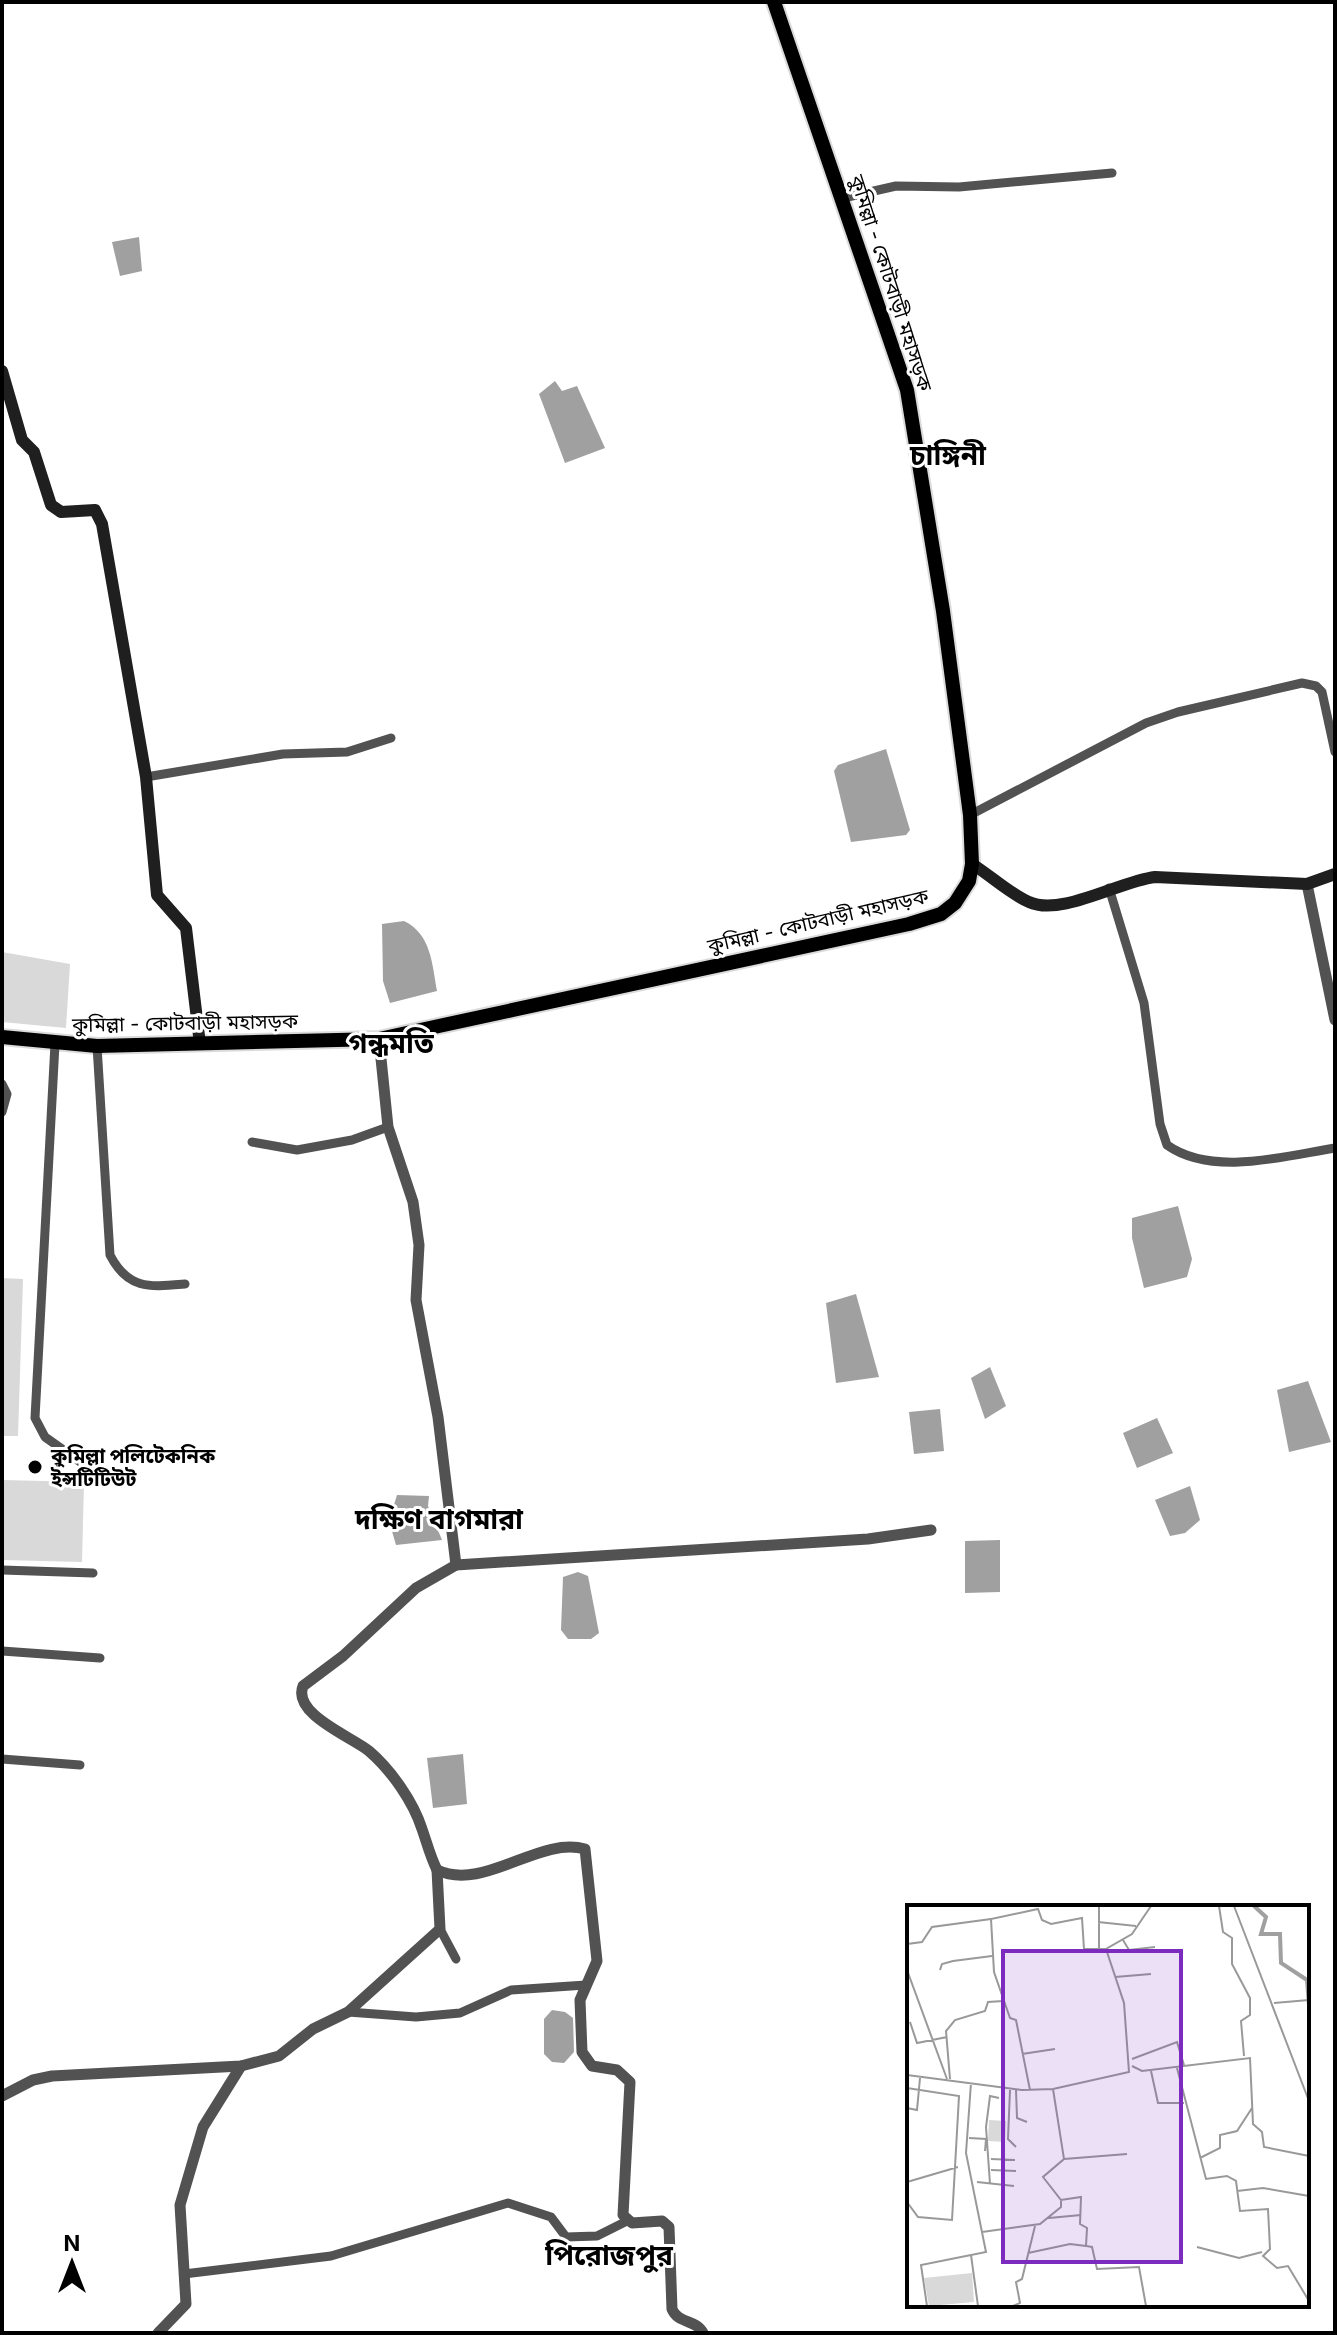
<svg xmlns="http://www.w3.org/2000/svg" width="1337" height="2335" viewBox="0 0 1337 2335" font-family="Inter,'Noto Sans Bengali',sans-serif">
<rect width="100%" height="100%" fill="#fff"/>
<!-- green -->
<g fill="#d9d9d9">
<path d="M2,952L70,964L66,1028L2,1022Z"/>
<path d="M2,1278L23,1279L18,1436H2Z"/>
<path d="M2,1480L84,1482L82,1562L2,1560Z"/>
</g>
<!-- water -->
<g fill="#a0a0a0">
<path d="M139,237L142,271L120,276L112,242Z"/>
<path d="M555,381L562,391L577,386L605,448L565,463L539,394Z"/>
<path d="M886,749L910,830L906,835L851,842L834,771L838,765Z"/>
<path d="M404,921C431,934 432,963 437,991L390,1003L383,981L382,924Z"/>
<path d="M1178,1206L1192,1259L1187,1277L1144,1288L1132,1238V1218Z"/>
<path d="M856,1294L879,1377L836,1383L826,1303Z"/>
<path d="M990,1367L1006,1406L985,1419L971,1378Z"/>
<path d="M1308,1381L1331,1442L1289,1452L1277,1390Z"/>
<path d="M940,1409L944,1451L914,1454L909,1412Z"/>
<path d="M1157,1418L1173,1453L1137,1468L1123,1433Z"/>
<path d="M1190,1486L1200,1520L1185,1533L1170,1536L1155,1500Z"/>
<path d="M397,1495L429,1496L428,1506L442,1540L396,1545L389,1521Z"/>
<path d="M1000,1540V1592L965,1593V1541Z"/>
<path d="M578,1572L588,1576L599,1633L591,1639H568L561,1630L563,1577Z"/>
<path d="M463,1754L467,1804L433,1808L427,1758Z"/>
<path d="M552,2010L565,2012L573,2018L574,2052L564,2063L552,2062L544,2054V2019Z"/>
</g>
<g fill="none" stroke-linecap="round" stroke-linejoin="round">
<!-- primary casing -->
<g stroke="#dbdbdb" stroke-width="18">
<path id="primary" d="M2,1037L97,1046L379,1039L909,924L941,914L955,903L969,881L972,864L970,815L943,611L907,390L774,2"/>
</g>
<!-- minor -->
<g stroke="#525252" stroke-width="9">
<path d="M843,198L896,186L959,187L1112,173"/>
<path d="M146,777L283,754L347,752L391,738"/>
<path d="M970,815L1146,723L1178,712L1302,683L1316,686L1322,692L1335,752"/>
<path d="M1109,888L1144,1003L1160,1124L1167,1145C1212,1177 1285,1156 1335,1148"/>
<path d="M55,1044L35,1418L45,1437L96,1473"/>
<path d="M97,1046L110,1255C128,1290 150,1287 185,1284"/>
<path d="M2,1084L7,1094L2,1112"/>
<path d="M252,1142L297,1150L352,1140L388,1127"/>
<path d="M2,1570L93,1573"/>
<path d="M2,1651L100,1658"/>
<path d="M2,1759L80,1765"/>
<path d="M440,1929L456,1959"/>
<path d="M348,2012L416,2017L460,2013L511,1990L586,1985"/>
<path d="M184,2274L331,2256L508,2203L551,2217L566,2237L597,2236L627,2221"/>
</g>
<!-- tertiary -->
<g stroke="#525252" stroke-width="11">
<path d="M1307,884L1335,1020"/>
<path d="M379,1039L388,1127L413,1202L419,1245L416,1300L438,1417L456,1565L416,1588L343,1656L303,1686C292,1714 352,1737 369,1751C391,1770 413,1801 422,1829C427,1843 430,1856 437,1870C484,1892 539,1836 585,1849L597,1961L580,2000L582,2052L592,2066L617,2070L630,2082L623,2215L632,2223L662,2221L669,2227L672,2309C678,2324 696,2319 703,2333"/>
<path d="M456,1565L868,1539L931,1530"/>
<path d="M2,2096L33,2080L52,2076L241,2066L279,2056L313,2029L348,2012L440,1929L437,1870"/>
<path d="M158,2333L186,2304L180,2205L203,2127L241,2066"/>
</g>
<!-- secondary -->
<g stroke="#1f1f1f" stroke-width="12">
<path d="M2,371L22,440L34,452L51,505L61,512L95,510L102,524L146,777L157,895L186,928L200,1044"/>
<path d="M972,864C990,875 1010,894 1029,902C1061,917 1120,881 1155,877L1307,884L1335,874"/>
</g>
<!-- primary -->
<use href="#primary" stroke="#000" stroke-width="14"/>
</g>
<!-- markers -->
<circle fill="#000" stroke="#fff" stroke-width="3" cx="35" cy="1467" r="8"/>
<g text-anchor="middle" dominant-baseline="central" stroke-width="6" stroke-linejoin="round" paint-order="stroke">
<!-- street labels -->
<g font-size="20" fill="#000" stroke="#fff">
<text transform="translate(891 283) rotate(72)">কুমিল্লা - কোটবাড়ী মহাসড়ক</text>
<text transform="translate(818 921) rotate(-13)">কুমিল্লা - কোটবাড়ী মহাসড়ক</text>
<text transform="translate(185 1023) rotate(-1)">কুমিল্লা - কোটবাড়ী মহাসড়ক</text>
</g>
<!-- poi labels -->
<g font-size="20" font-weight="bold" fill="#000" stroke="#fff" text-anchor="start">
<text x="51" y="1456">কুমিল্লা পলিটেকনিক<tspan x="51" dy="23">ইন্সটিটিউট</tspan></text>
</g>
<!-- district labels -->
<g font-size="28" font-weight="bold" fill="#000" stroke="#fff">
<text x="948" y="455">চাঙ্গিনী</text>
<text x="391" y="1043">গন্ধমতি</text>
<text x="439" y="1519">দক্ষিণ বাগমারা</text>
<text x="609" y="2255">পিরোজপুর</text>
</g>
</g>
<!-- overview -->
<g transform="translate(907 1905)">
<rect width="402" height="402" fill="#fff"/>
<path d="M82,215L99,216L98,237L81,236ZM65,368L67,397L22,401L17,373Z" fill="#d9d9d9"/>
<path fill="none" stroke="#a0a0a0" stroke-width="4" d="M347,1L359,12L354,29H373L374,58L400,75L402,100"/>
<path fill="none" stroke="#999" stroke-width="2" d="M192,1V45M312,1L316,27L325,33V59L343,93V110L334,116L337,151M327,1L402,196M191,17L229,21M216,35L222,45L248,42M0,39L15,37L25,22L84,14M0,65L40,174M33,65L35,59L46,56L85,51M208,72L244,69M367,98L402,95M3,117L10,138L40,132M115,149L148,144M225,154L270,137L277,160M225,161L235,166L343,153L346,219L355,227L357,242L402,251M270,163L299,274L320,271L329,276L333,306L361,304L363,344L356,351L370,363L381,361L402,396M244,166L251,198H277M0,170L115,185L146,184L222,167L217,98L199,44L225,29L244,1M43,174L39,126L48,115L78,106L81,97L96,96M64,178L59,248L79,347L64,350L71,401M0,183L52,191L45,315L11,312L0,297M146,184L157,254L136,272L154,295L174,292L173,319L180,323L179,341L185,342L190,364L232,362L239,401M103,185L101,234L109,242M109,185L110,213L120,217M123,185L109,115L103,113L87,67L84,14L131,4L135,15L144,19L175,13L177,44H199M0,203L10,205L13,173M62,233L79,234L78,246M293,253L313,243V230L330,226L345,203M84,254L108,255M157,254L220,249M84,265L109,266M0,277L51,262M70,277L107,281M83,279L79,222L83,191L92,193M95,280V255M330,286L356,283L402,291M142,313L174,310M75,327L133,319L154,302V296M290,342L332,353L355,347M121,348L163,339L179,341M20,401L14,360L64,350M106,401L113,398L109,377L115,374L128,321"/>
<path fill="#7b2cbf" fill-opacity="0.15" stroke="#7b2cbf" stroke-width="4" d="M96,46H274V357H96Z"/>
<rect width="402" height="402" fill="none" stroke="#000" stroke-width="4"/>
</g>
<!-- border -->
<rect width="1337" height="2335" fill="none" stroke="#000000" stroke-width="8"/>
<!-- north arrow -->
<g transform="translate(72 2263)" stroke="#ffffff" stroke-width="6" paint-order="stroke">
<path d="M0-6L14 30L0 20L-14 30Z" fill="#000000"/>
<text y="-12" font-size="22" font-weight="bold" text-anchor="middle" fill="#000000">N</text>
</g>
</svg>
